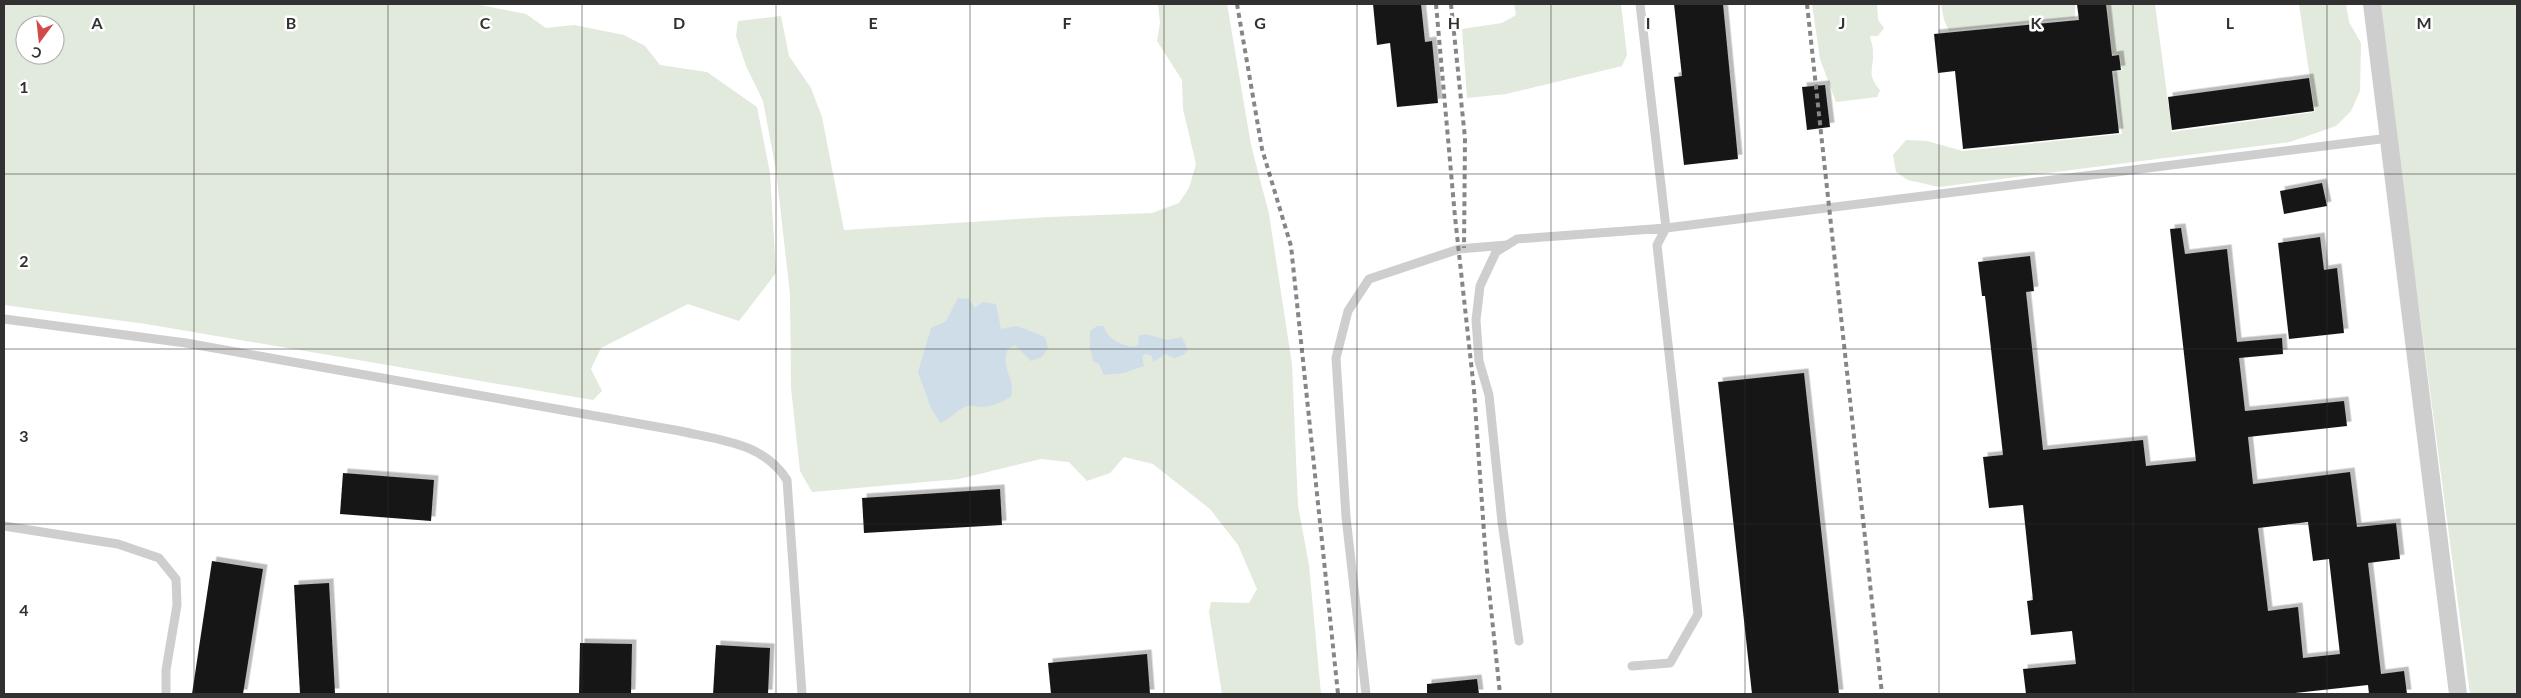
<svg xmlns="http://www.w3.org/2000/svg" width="2521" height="698" viewBox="0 0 2521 698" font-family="Lato,sans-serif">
<defs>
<filter id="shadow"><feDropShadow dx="4.5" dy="-4.5" stdDeviation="0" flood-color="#0004"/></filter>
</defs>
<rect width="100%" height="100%" fill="#fff"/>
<!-- green -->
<g fill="#e2e9dd" fill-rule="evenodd">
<path d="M4,4H475L526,14L546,28L574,25L624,35L645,46L660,65L707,72L757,107L770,173L776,273L739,321L688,304L601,348L591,369L602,391L593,400L146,324L4,305ZM25,25H55V55H25Z"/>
<path d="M1158,4H1227L1251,145L1269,214L1292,364L1298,506L1309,565L1321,694H1222L1209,612L1211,602L1249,603L1257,589L1238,545L1210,509L1153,464L1124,457L1110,473L1087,481L1069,462L1041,459L959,479L812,492L800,471L791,388L790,294L776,170L763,101L746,66L736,36L738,21L781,16L789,56L811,88L822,117L844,230L1049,217L1152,213L1179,203L1189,188L1196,164L1183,109L1182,80L1157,41L1160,23Z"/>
<path d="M1514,4H1621L1627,55L1622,66L1506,94L1467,98L1462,29L1502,23L1516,15Z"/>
<path d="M1812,4H1877L1878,20L1884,28L1878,36H1870C1871,41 1873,47 1873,52C1874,70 1866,74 1880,90L1877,97L1836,102L1820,59Z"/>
<path d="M1941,4H2075V18L1949,31L1944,20Z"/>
<path d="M2107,4H2155L2172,132L2315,112L2299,4H2346L2349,22L2361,43L2360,91L2351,111L2336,126L2290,142L1939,187L1908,180L1896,172L1893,155L1906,140L1927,141L1963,151L2122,134L2114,73L2122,70L2120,55L2112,54Z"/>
<path d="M2379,4H2517V694H2470Z"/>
</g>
<!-- water -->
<g fill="#cfdde9">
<path d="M958,298L969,299L975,308L983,302L996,304L1001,329L1017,326L1045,337L1048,348L1042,357L1031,361L1015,345L1008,349C1000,370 1016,377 1011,397C1002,402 993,406 984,407C978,407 972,405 967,406C956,410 951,419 940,423L931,408L918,372L931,328L946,321Z"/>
<path d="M1097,326H1104C1107,340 1123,346 1135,347L1139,343L1138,336L1146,334L1167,340L1182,337L1188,350L1183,355L1174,358L1165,354L1153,362L1152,356L1146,354L1142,356L1144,366L1124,373L1104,375L1099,364L1093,361L1090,347V331Z"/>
</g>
<!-- building -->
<g fill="#181818" fill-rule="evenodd" filter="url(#shadow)">
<path d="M1373,4H1421L1425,42L1432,41L1438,103L1397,107L1390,43L1377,45Z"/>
<path d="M1674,4H1723L1738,159L1684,165L1674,77L1682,76Z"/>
<path d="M2077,4H2106L2112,56L2119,55L2121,70L2112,71L2119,133L1963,149L1955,71L1938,73L1934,34L2079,20Z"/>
<path d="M2309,78L2314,111L2172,130L2168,97Z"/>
<path d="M1825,85L1830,127L1807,130L1802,87Z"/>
<path d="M2322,183L2327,206L2284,214L2280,191Z"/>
<path d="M2181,228L2185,254L2227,249L2237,342L2282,338L2283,354L2239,358L2245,411L2344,401L2347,426L2248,437L2253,484L2350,472L2357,527L2396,523L2400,559L2368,563L2381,674L2404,671L2407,694H2369L2368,685L2286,694H2026L2023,669L2076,664L2072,631L2031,635L2027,601L2033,600L2023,505L1989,508L1983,457L2003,455L1985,296H1982L1978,262L2030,256L2034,291L2026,292L2043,450L2143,440L2146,466L2196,461L2170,229ZM2308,522L2313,561L2329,559L2340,654L2303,658L2298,607L2268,611L2258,528Z"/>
<path d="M2320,237L2324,270L2337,268L2344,333L2289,339L2278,243Z"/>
<path d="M1804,373L1839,694H1752L1718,382Z"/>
<path d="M343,473L434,480L431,521L340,514Z"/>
<path d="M1000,489L1002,525L864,533L862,498Z"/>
<path d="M212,561L263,569L243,694H192Z"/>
<path d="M329,583L335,693L300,694L294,585Z"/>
<path d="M580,643L632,644L631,694H579Z"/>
<path d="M716,645L770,648L768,694H713Z"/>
<path d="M1147,654L1150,694H1051L1048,663Z"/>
<path d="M1477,679L1479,694H1427V684Z"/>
</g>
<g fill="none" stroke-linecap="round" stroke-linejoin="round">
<!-- service -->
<g stroke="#cecece" stroke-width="9">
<path d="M1640,4L1666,228L2389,138"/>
<path d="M4,319L186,343L680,431C720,440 764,443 787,480L802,694"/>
<path d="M4,526L118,544L159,558L176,579L177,605L166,670V694"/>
<path d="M1519,641L1502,522L1489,395L1479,361L1476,320L1480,286L1496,252L1517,239L1666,228L1657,245L1698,614L1670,663L1632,666"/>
<path d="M1366,694L1346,517L1336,358L1348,311L1369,279L1459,249L1507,245"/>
</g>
<!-- minor -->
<path stroke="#cecece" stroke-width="18" d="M2372,4L2458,694"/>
<!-- rail -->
<g stroke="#868686" stroke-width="4" stroke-dasharray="5 4" stroke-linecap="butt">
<path d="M1237,4L1262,149L1291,246L1338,694"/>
<path d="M1436,4L1455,217L1474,390L1486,561L1500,694"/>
<path d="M1451,4L1465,138L1464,248"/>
<path d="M1807,4L1882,694"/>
</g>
</g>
<!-- grid -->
<path fill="none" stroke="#313131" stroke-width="1" stroke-opacity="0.55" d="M194,4V694M388,4V694M582,4V694M776,4V694M970,4V694M1164,4V694M1357,4V694M1551,4V694M1745,4V694M1939,4V694M2133,4V694M2327,4V694M4,174H2517M4,349H2517M4,524H2517"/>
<g font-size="16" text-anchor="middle" font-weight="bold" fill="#313131" stroke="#fff" stroke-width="5" stroke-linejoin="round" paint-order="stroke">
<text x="97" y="29">A</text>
<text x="291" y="29">B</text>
<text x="485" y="29">C</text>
<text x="679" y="29">D</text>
<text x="873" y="29">E</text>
<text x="1067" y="29">F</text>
<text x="1260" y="29">G</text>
<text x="1454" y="29">H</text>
<text x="1648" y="29">I</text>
<text x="1842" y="29">J</text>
<text x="2036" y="29">K</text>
<text x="2230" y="29">L</text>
<text x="2424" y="29">M</text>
<text x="24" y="93">1</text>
<text x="24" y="267">2</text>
<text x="24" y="442">3</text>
<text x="24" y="616">4</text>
</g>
<!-- border -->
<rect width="2521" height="698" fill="none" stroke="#313131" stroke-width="10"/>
<!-- north arrow -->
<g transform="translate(40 40) rotate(195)"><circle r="24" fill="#ffffff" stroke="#adadad"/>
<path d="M0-4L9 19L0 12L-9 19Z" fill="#d24a48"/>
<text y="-8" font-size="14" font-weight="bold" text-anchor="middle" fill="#313131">С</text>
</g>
</svg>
